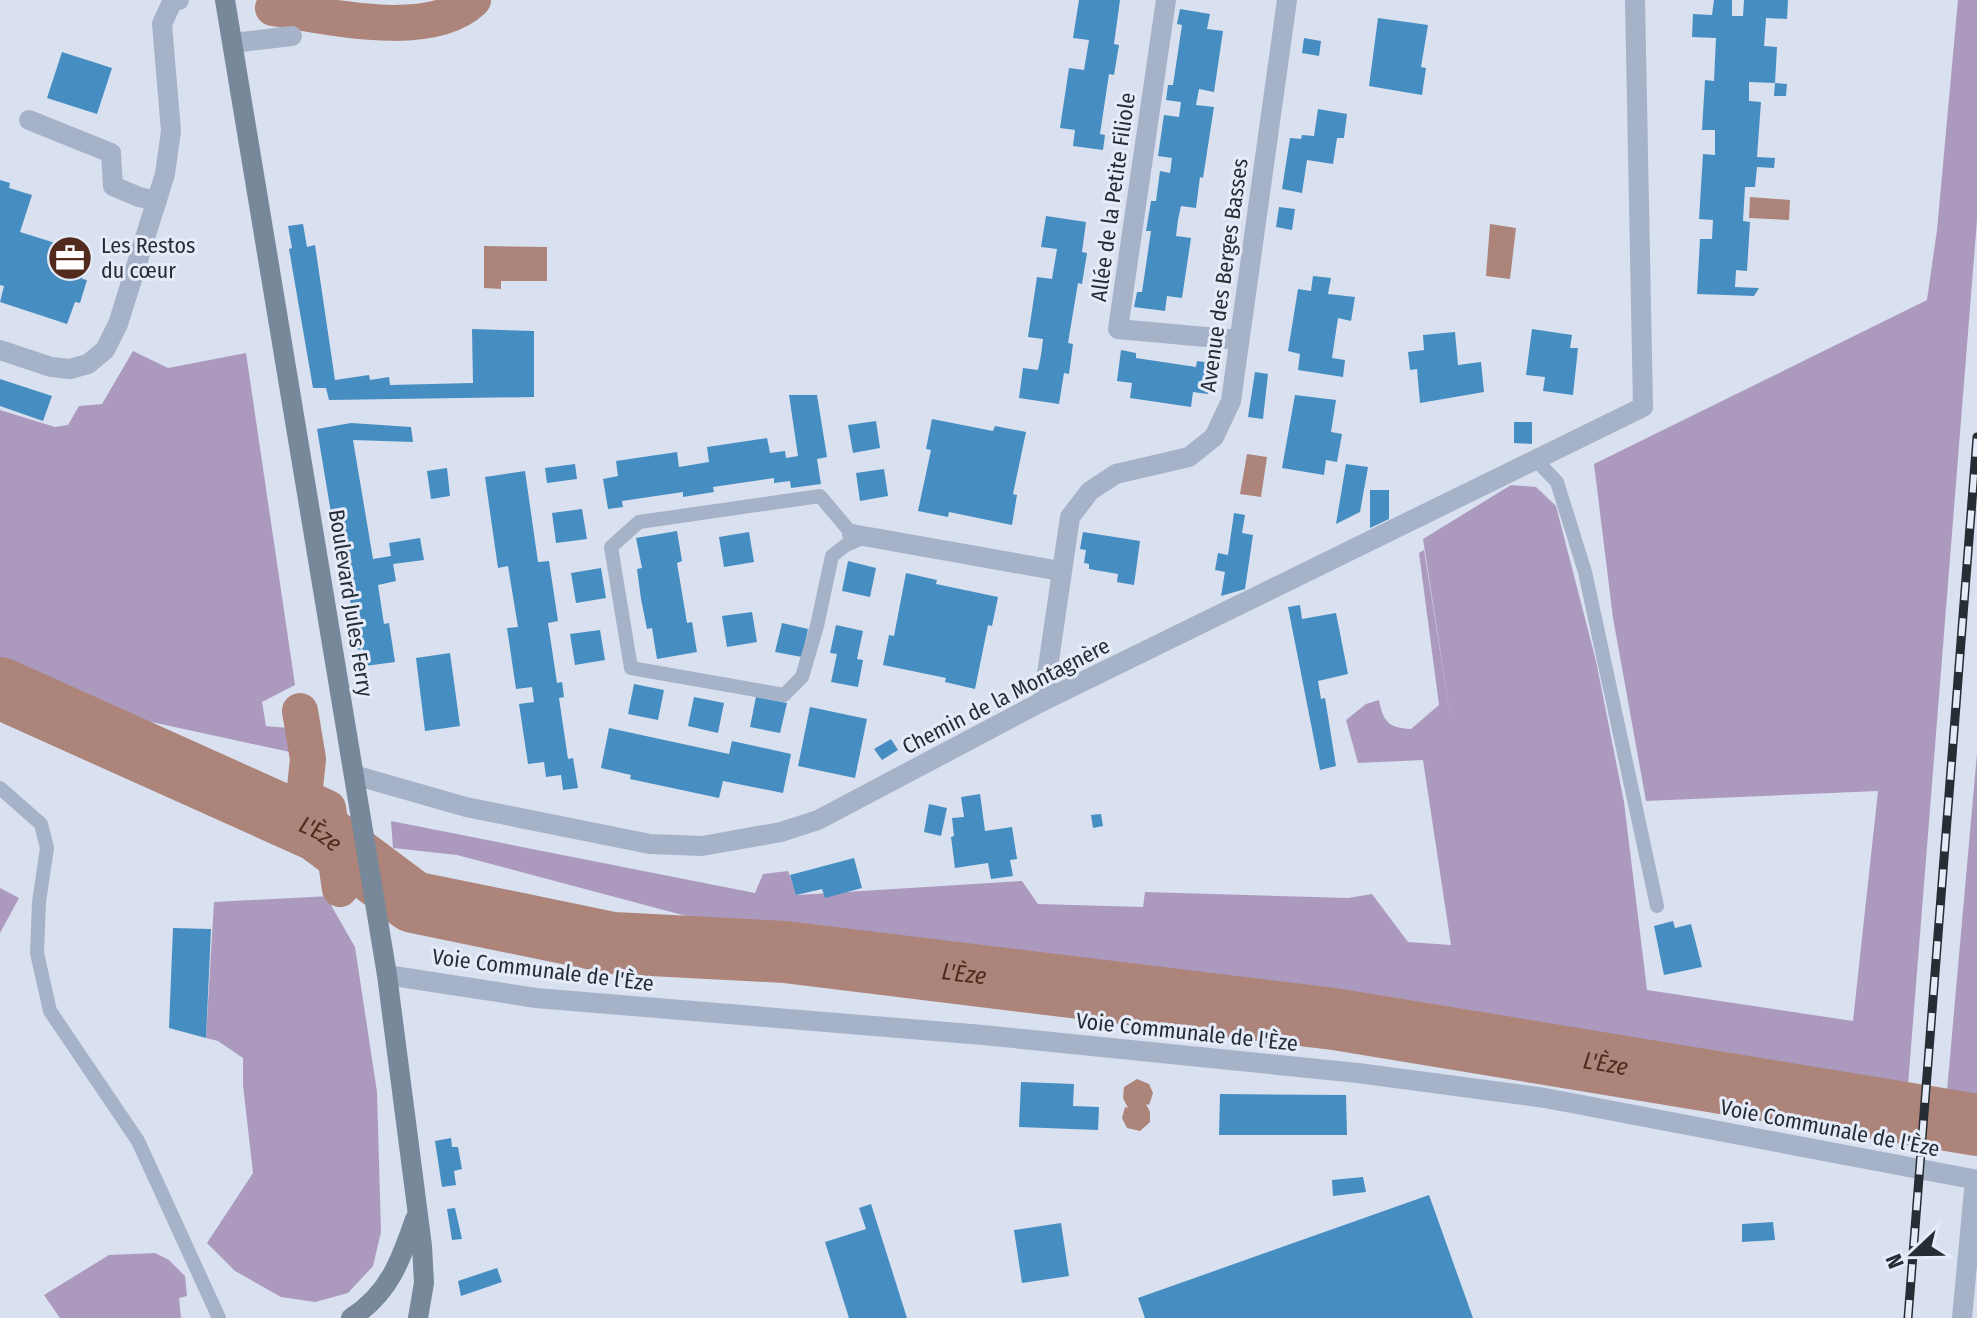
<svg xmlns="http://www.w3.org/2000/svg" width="1977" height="1318" viewBox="0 0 1977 1318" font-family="'Fira Sans Condensed',sans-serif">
<rect width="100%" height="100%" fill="#d9e0f0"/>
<!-- green -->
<g fill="#ac9abe">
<path d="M1958,0H1977V220L1908,1085L780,941L457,855L393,848L391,821L755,893L763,874L788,871L797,895L1022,881L1038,904L1143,907L1145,892L1348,898L1372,894L1408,942L1451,945L1423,760L1358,763L1346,720L1366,704L1379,700C1383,722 1389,728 1411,729L1439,705L1419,553L1424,550L1452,726L1423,539L1511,485L1536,487L1556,506L1596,661L1624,802L1647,990L1853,1021L1878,791L1646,801L1613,618L1594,464L1927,300L1937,230Z"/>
<path d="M133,351L168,368L246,353L295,685L262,702L266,726L288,728L290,752L124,716L0,661V410L55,427L68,425L79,406L102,404Z"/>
<path d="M1977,753V1108L1946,1102Z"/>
<path d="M0,888L19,898L0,933Z"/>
<path d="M330,896L332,907L355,947L377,1092L381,1232L373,1266L348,1293L315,1302L281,1297L235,1271L207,1243L253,1173L243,1085V1058L218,1041L206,1038L214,902Z"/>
<path d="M155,1253L169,1260L185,1276L187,1296L179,1298L181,1318H60L44,1295L109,1255Z"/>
</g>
<!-- water -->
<g fill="#ac8479">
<path d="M1750,197L1790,200L1789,220L1749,218Z"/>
<path d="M1490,224L1516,228L1510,279L1486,276Z"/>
<path d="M484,246L547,247V281H501V289L484,288Z"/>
<path d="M1247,454L1267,457L1261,497L1240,494Z"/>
<path d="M1137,1079L1149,1084L1153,1093L1149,1105L1146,1104L1150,1112V1122L1140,1131L1127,1128L1122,1118L1125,1107L1128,1108L1123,1098L1124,1087Z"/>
</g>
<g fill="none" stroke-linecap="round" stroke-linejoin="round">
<!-- canal -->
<g stroke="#ac8479" stroke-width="36">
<path d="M273,8C327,16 430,41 473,0"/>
<path d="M300,711L308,759L304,797L328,808L340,889"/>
</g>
<!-- river -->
<path stroke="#ac8479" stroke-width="62" id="s1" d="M0,688L318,831L413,902L613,943L785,952L1334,1019L1977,1125"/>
</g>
<!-- building -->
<g fill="#468ec1">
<path d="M1079,0H1120L1114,44L1119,45L1114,75L1109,74L1100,134L1105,135L1103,150L1073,146L1075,130L1060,128L1069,68L1084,70L1089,40L1073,38Z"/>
<path d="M1714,0H1732V16H1743L1744,0H1788L1787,19L1766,18L1764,46L1777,47L1775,83L1749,82V101L1761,102L1757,157L1775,158L1774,168L1757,167L1755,187H1745L1743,221L1750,222L1747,271L1736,270L1735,287L1759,288L1754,296L1697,294L1700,239H1712L1713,220L1699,219L1703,154L1715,155V130H1702L1705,80L1714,81L1716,38L1692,37L1693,14L1712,15Z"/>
<path d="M1180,9L1210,14L1207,29L1223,31L1214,92L1199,89L1196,105L1214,107L1203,178L1200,177L1196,208L1181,206L1178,220L1176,236L1191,238L1182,298L1167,296L1165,311L1134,307L1137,292H1142L1151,231H1146L1151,201H1156L1160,171L1170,173L1172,158L1158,156L1164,115L1179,117L1181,102L1166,100L1168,85H1173L1182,25L1177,24Z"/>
<path d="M1378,18L1428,25L1421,67L1426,68L1422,95L1369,86Z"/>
<path d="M1304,38L1321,41L1319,56L1302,53Z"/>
<path d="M62,52L112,68L97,114L47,98Z"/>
<path d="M1775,83L1787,84L1786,96H1774Z"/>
<path d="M1318,109L1347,114L1344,138H1337L1333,164L1307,160L1302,193L1282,189L1290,138L1301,139L1302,135L1314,136Z"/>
<path d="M0,180L10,183L9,188L32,195L20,232L81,251L90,257L82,279L87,280L80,303L75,302L67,324L0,302L4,286L0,285Z"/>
<path d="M1279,207L1295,209L1292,230L1276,227Z"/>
<path d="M1046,216L1086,222L1082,252L1087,253L1082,284L1078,283L1068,343L1073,344L1069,374L1064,373L1059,404L1019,398L1023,368L1038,370L1041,355L1043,339L1028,337L1037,277L1052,279L1057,249L1041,247Z"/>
<path d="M303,224L307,247L315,245L335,380L369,375L370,380L389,377L390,385L473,383L472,329L534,331V397L329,400L326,388H313L289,249L292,248L288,226Z"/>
<path d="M1313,276L1331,278L1328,294L1355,297L1351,321L1338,318L1332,358L1345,360L1343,377L1298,370L1300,354L1288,351L1298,289L1311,291Z"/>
<path d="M1532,329L1572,335L1570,348H1578L1573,395L1543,391L1545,377L1526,375Z"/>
<path d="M1455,332L1458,365L1481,362L1484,392L1420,403L1417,369L1410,370L1408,352L1424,350L1423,335Z"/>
<path d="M1121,350L1136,353V358L1196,367L1197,361L1212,363L1208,394L1193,392L1191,407L1130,398L1132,383L1117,381Z"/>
<path d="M1255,372L1268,374L1263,419L1248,417Z"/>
<path d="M0,379L52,396L43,421L0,406Z"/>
<path d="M789,395H817L827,457L817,459L821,484L791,488L790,481L774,483V478L713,487L714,492L683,497V492L622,501L623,507L608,509L603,479L618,476L616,461L677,452L679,467L709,462L707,447L767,438L770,453L785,451L786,458L798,456Z"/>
<path d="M1295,395L1336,400L1331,432L1342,434L1337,462L1326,460L1324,475L1282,468Z"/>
<path d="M932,419L993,431L995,426L1026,432L1013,494L1017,495L1012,525L949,512L948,517L918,511L931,450L926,449Z"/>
<path d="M876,421L880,448L853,453L848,425Z"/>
<path d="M1514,422H1532V444L1514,443Z"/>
<path d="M351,423L411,427L413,442L353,440L373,559L391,556L389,543L420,538L424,560L393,564L396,581L378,585L384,624L389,623L395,662L365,666L363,649L358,650L337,518L332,519L317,429Z"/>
<path d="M575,464L577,479L547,483L545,468Z"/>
<path d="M1346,464L1368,467L1360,512L1336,524Z"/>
<path d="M447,468L450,496L431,499L427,471Z"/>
<path d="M884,469L888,496L860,501L856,473Z"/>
<path d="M525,471L538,562L549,561L558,621L548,623L557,683L562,682L564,697L559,698L568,759L573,758L578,788L563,790L561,775L546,777L544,762L528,764L519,704L534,702L532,687L516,689L507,628L518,627L508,566L498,568L485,477Z"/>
<path d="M1370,490H1389V519L1370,528Z"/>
<path d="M582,509L587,539L556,543L552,513Z"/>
<path d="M1234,513L1245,515L1242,533L1253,535L1245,589L1221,596L1225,572L1215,570L1218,553L1228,555Z"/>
<path d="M677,531L682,561L677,563L687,623L692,622L697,652L657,659L652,628L647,629L641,599L637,569L642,568L636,538Z"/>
<path d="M749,532L754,562L724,567L719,537Z"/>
<path d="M1083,532L1140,541L1134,585L1117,582L1118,574L1089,569V564L1084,563L1086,550L1080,549Z"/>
<path d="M848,561L876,568L870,597L842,591Z"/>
<path d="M601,568L606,598L576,603L571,573Z"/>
<path d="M906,573L937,580L936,584L998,597L992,626L988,625L975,689L945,682L946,678L883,665L889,635L894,636Z"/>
<path d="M1300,605L1302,619L1336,613L1348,674L1318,681L1321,699L1325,698L1336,766L1320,770L1288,607Z"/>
<path d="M752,612L757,642L727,647L722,616Z"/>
<path d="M782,623L808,629L802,657L775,652Z"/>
<path d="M836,625L863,631L857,659L863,660L858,687L831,682L837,654L830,653Z"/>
<path d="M600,630L605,660L575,665L570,634Z"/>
<path d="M450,653L460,726L425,731L416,658Z"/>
<path d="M634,684L664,690L658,720L628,714Z"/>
<path d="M694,697L724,703L718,733L688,726Z"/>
<path d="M756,697L787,703L780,733L750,727Z"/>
<path d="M810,707L867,719L855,778L798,766Z"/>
<path d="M609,728L729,754L732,741L791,754L783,793L723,781L719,798L630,779L631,775L601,768Z"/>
<path d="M891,739L898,750L882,760L874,749Z"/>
<path d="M980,794L985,831L1012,827L1017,859L1010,860L1013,876L991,879L988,863L955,868L951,837L954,836L952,818L964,817L961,797Z"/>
<path d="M929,804L947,808L941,836L924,832Z"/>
<path d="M1101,814L1103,826L1093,828L1091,815Z"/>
<path d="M854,858L862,888L825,898L822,889L796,895L790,875Z"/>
<path d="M1673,921L1675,928L1691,924L1702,967L1664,975L1654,926Z"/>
<path d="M173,928L211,929L206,1038L169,1028Z"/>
<path d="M1021,1082L1074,1084L1073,1106L1099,1107L1098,1130L1019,1127Z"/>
<path d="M1220,1094L1346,1095L1347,1135H1219Z"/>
<path d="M451,1138L452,1147H458L462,1169L454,1171L456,1185L442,1187L435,1141Z"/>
<path d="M1363,1177L1366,1192L1333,1196L1332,1180Z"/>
<path d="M1429,1195L1473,1318H1145L1138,1298Z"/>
<path d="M871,1204L907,1318H849L825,1242L866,1229L859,1208Z"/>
<path d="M455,1208L462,1239L452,1240L447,1209Z"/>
<path d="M1773,1222L1775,1240L1742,1242V1224Z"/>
<path d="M1061,1223L1069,1276L1022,1283L1014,1230Z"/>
<path d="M497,1268L502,1282L461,1296L458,1281Z"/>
</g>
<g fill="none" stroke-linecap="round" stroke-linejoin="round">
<!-- lane -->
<g stroke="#a6b2c7" stroke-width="14">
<path d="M1535,459L1557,482L1585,572L1657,906"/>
<path d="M852,534L820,496L639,522L611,547L631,668L784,695L802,677L817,626L832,556L846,545L865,537"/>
<path d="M0,788L41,824L47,848L39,902L37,953L50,1011L138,1141L219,1318"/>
</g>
<!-- street -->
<g stroke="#a6b2c7" stroke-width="20">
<path d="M1166,0L1118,329L1239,340"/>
<path d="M233,43L292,36"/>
<path d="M29,120L111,153L113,186L139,197L157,201"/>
<path d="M0,350L51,367L70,369L88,364L105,350L118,324L165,174L171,131L162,24L172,2L179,0"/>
<path d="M852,534L1060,571"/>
<path d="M1043,701L1070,517L1090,491L1116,474L1189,457L1214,437L1231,401L1287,0"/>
<path d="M354,775L466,807L650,844L702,846L781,832L818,820L1043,701L1643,407L1635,0"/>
<path d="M387,975L536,998L983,1035L1358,1073L1545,1098L1977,1180"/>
<path d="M1962,1318L1975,1180"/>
</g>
<!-- secondary -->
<g stroke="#77889b" stroke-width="20">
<path d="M225,0L387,975L422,1246L424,1283L418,1318"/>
<path d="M351,1318C389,1294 401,1260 415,1219"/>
</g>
<!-- rail casing -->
<g stroke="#262d34" stroke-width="9">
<path id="rail" d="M1908,1318L1977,437"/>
</g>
<!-- rail -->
<use href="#rail" stroke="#e5ebf8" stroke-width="6" stroke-dasharray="18" stroke-linecap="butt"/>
</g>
<!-- icons -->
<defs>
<g id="office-disc" transform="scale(2.3)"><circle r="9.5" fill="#532b1e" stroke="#e5ebf8"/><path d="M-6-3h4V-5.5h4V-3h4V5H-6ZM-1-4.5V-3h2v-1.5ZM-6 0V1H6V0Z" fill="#fff"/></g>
</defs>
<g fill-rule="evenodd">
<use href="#office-disc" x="70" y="258"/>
</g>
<g text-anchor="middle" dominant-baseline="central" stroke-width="6" stroke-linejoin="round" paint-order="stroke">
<!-- street labels -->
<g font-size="22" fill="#262d34" stroke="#e5ebf8">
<text transform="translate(1113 197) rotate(-82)">Allée de la Petite Filiole</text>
<text transform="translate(1224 275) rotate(-82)">Avenue des Berges Basses</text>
<text transform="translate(351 603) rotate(81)">Boulevard Jules Ferry</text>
<text transform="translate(1006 696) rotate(-27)">Chemin de la Montagnère</text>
<text transform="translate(543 970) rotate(7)">Voie Communale de l'Èze</text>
<text transform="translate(1187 1032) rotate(6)">Voie Communale de l'Èze</text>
<text transform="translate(1830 1128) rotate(11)">Voie Communale de l'Èze</text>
</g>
<!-- poi labels -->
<g font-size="22" fill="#262d34" stroke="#e5ebf8" text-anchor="start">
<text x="101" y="245">Les Restos<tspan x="101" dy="25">du cœur</tspan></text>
</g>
<!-- water labels -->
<g font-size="24" font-style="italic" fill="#532b1e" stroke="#e5ebf8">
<text stroke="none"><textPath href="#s1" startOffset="352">L'Èze</textPath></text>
<text stroke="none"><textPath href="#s1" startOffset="1024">L'Èze</textPath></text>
<text stroke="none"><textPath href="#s1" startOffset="1672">L'Èze</textPath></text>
</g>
</g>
<!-- north arrow -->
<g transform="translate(1913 1254) rotate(248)" stroke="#e5ebf8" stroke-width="6" paint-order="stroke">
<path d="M0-6L14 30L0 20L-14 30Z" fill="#262d34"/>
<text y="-12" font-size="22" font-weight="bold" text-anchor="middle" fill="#262d34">N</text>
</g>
</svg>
